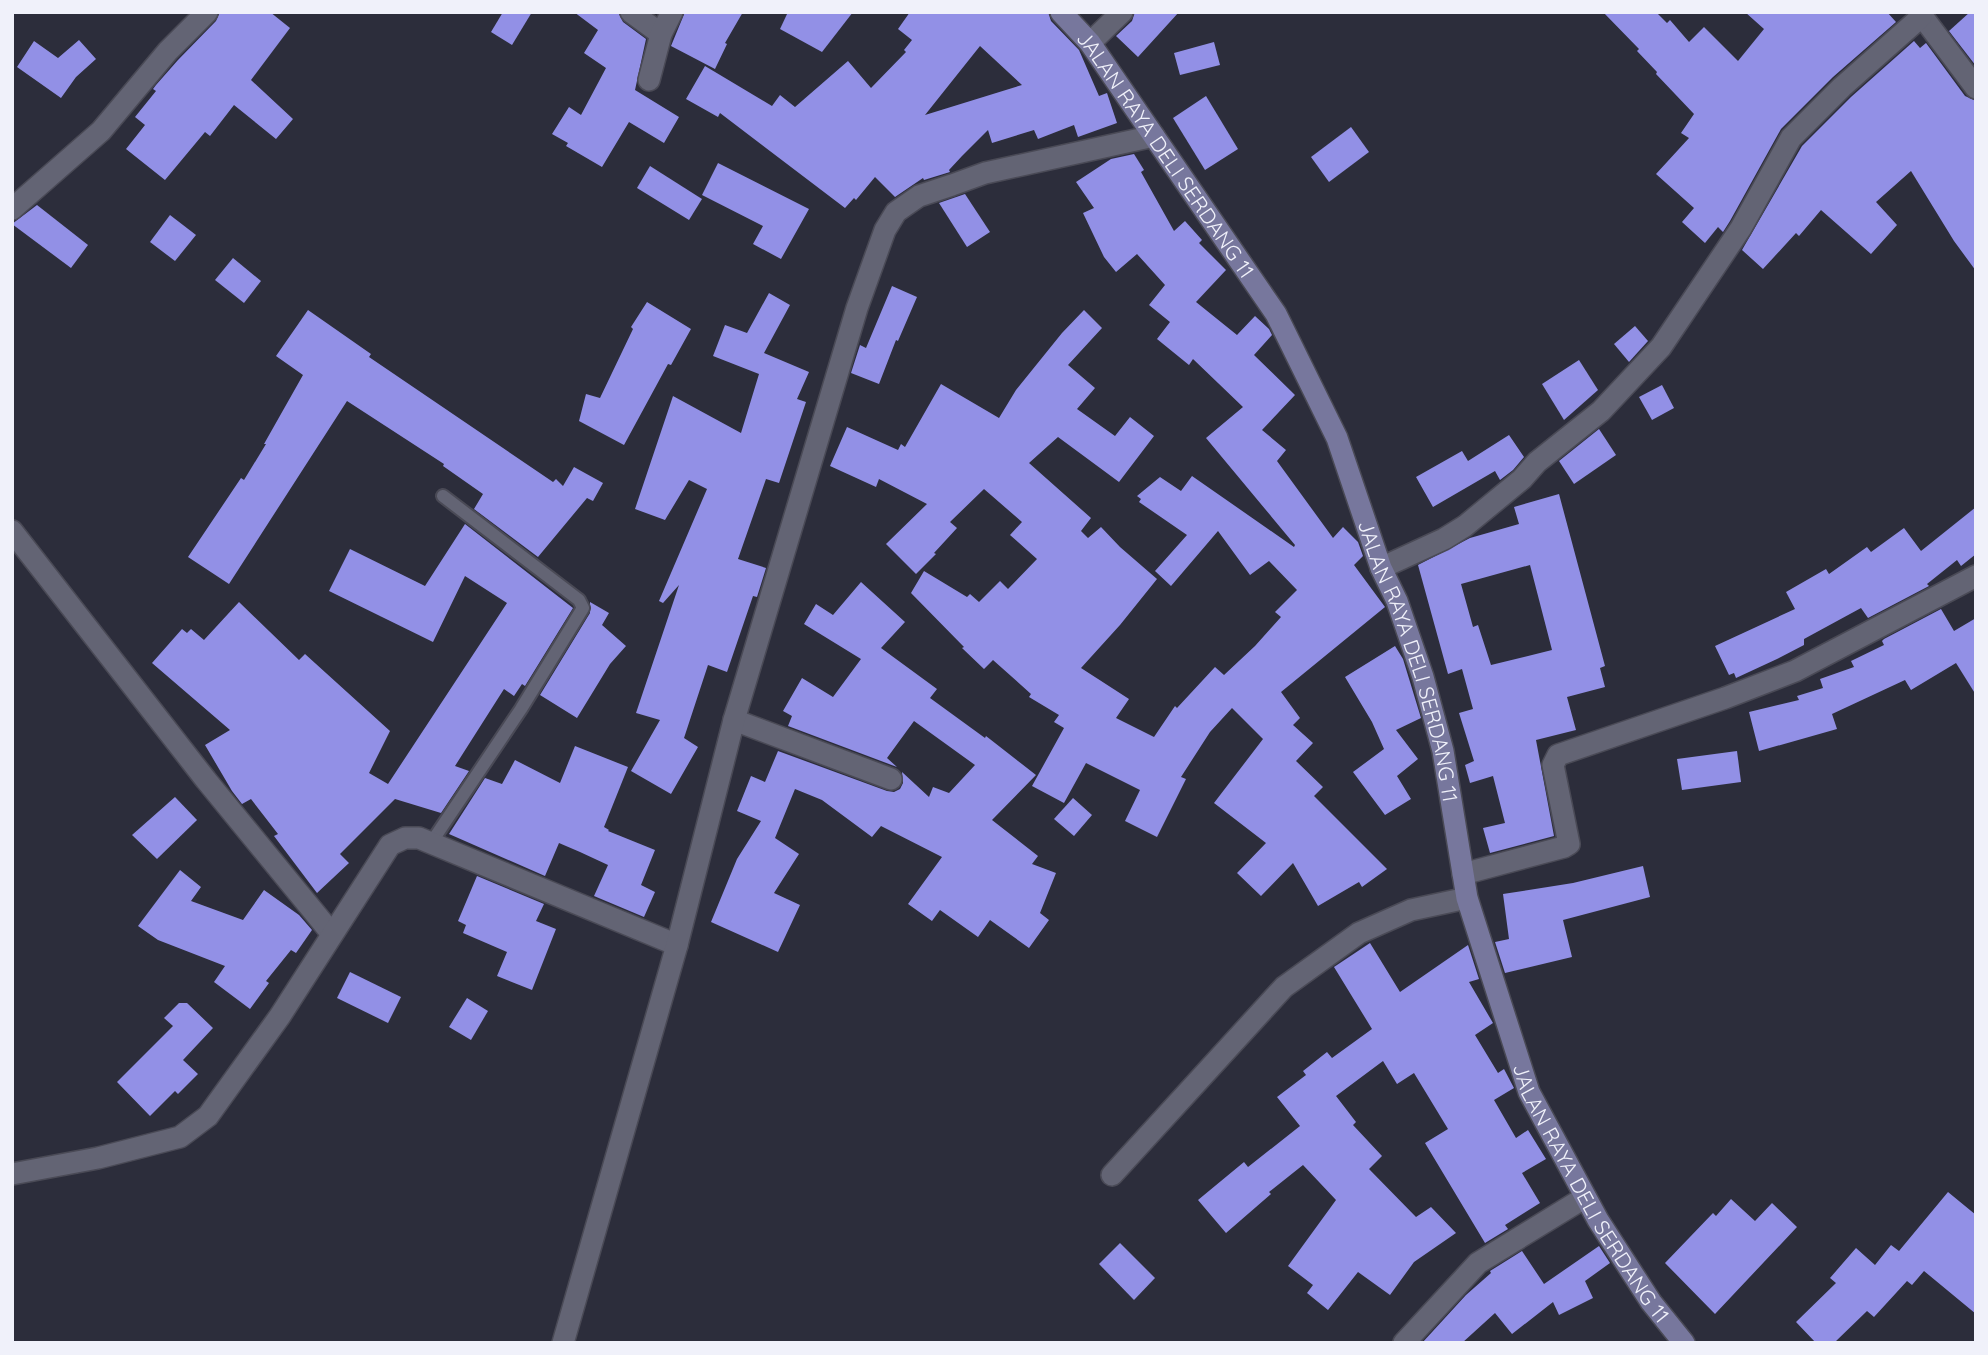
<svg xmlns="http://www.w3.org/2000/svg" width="1988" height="1355" viewBox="0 0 1988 1355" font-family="Quicksand,sans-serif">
<rect width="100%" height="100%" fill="#2c2d3b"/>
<!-- building -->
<g fill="#9290e6" fill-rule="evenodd">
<path d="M220,12H270L290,28L251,80L293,119L276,139L234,105L210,136L205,132L165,180L126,149L145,125L135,117L156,91L153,89L156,85L178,60L216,21Z"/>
<path d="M503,12H532L512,45L491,32Z"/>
<path d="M574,12H618L623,22L646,39L635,90L679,117L664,143L629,122L602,167L566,146L568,143L552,134L569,107L581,115L606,68L584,53L598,30Z"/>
<path d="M685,12H743L725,43L727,44L715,69L671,46Z"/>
<path d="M788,12H853L822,52L780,29Z"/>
<path d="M910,12H1048L1051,21L1079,50L1099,96L1107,93L1117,123L1078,137L1074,125L1038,139L1034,130L992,143L988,130L962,156L949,170L950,172L924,180L923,178L895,197L875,177L856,200L854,198L845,208L720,113L718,117L686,99L705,66L772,106L780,95L795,107L848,61L871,88L906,52L904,50L912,40L898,29ZM980,46L1022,85L925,115Z"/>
<path d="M1135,12H1179L1138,57L1116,36L1132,21Z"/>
<path d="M1603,12H1656L1667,23L1670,20L1689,42L1704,27L1738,61L1764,29L1745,12H1887L1896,22L1833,77L1781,129L1730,221L1723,232L1718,227L1705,243L1682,222L1694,208L1656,174L1689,138L1681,133L1694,114L1656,74L1657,72L1637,51L1639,49Z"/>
<path d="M1970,12H1976V66L1949,31Z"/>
<path d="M79,40L96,59L76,77L61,98L17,67L34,41L58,58Z"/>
<path d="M1914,41L1920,48L1926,43L1965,96L1976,101V271L1954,241L1911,171L1876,202L1897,225L1871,254L1821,210L1799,236L1796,233L1763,269L1742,250L1802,146L1851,97Z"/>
<path d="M1214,42L1220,65L1180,75L1174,53Z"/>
<path d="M1206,96L1238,149L1205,170L1173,118Z"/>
<path d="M1351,127L1369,152L1329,182L1311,157Z"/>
<path d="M1134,154L1144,170L1141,172L1174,231L1185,221L1202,240L1199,243L1226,270L1196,302L1237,335L1255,316L1269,329L1272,335L1254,355L1295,395L1262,430L1286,450L1277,461L1333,538L1343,527L1358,542L1363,556L1354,565L1385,607L1281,692L1300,718L1293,725L1313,743L1296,761L1323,787L1314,796L1387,869L1362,887L1359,882L1318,906L1293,863L1261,896L1237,873L1266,843L1214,803L1263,739L1232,708L1210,732L1181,777L1186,779L1157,837L1125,821L1140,790L1086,763L1064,803L1032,786L1064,728L1054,722L1059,715L1029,697L1031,694L993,660L984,669L962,648L964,647L911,593L924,571L967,597L970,594L979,602L1000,581L1008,589L1037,559L1010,535L1022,522L984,489L950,522L957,528L934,553L936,554L916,574L886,544L927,504L879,479L876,487L830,466L847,427L898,450L901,444L905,447L941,384L999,418L1016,390L1062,333L1084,310L1102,328L1068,365L1095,388L1077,409L1115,436L1130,417L1154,436L1119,482L1058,437L1029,463L1091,518L1081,531L1088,538L1101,527L1120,547L1157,579L1120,625L1081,668L1129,699L1116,718L1154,737L1175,706L1177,708L1215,667L1224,675L1255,646L1281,617L1275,612L1297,590L1269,561L1250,575L1218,531L1171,586L1155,571L1187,535L1139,502L1141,499L1137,496L1160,477L1181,491L1192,476L1294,547L1295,545L1206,438L1243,407L1193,359L1189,365L1157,339L1170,322L1149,305L1165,285L1137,254L1116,272L1104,257L1083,213L1094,208L1076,182L1111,159Z"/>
<path d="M718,163L809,209L781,259L753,244L763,226L702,195Z"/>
<path d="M650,166L702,199L689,220L637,188Z"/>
<path d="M965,194L990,232L967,247L939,203Z"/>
<path d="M37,205L88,245L71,268L12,224Z"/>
<path d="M170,215L196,235L175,261L150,242Z"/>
<path d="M233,258L261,281L244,303L215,280Z"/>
<path d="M892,286L917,297L898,341L896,340L879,384L851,373L860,345L866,348Z"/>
<path d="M769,293L790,305L764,353L809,372L797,399L806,402L779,483L766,479L738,559L766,568L757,597L753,596L727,672L708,665L684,738L698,747L671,794L631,771L660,720L636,713L679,585L663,603L659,601L707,489L689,480L665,520L635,509L673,396L741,433L759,374L713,356L725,325L747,333Z"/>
<path d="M647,302L691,329L671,365L668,364L624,445L579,421L586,394L600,398L633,329L631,327Z"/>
<path d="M308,310L371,354L369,357L553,482L556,479L563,486L574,467L603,483L593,501L587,498L538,557L474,509L483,494L443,466L444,464L347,401L229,584L188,557L241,478L244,480L266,444H264L303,375L276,356Z"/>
<path d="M1635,326L1648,341L1629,362L1614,344Z"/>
<path d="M1579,360L1598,390L1564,420L1542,384Z"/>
<path d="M1662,385L1674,408L1652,420L1639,397Z"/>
<path d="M1599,429L1616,455L1574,484L1559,461Z"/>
<path d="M1509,435L1524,457L1513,470L1500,480L1495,471L1433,507L1416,477L1462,451L1468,461Z"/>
<path d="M1559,494L1605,666L1600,668L1605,687L1567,697L1576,730L1536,740L1554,836L1490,853L1483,828L1505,823L1493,776L1470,783L1465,765L1474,761L1459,713L1473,709L1462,669L1448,674L1418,565L1470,538L1519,524L1514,507ZM1530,565L1552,650L1491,665L1478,625L1473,627L1461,584Z"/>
<path d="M1976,507V554L1961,566L1957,560L1927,584L1929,586L1868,618L1861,608L1804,639V645L1777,659L1736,678L1734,673L1729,675L1715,646L1795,609L1786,592L1826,569L1829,574L1867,547L1871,552L1904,528L1921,551Z"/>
<path d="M465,524L573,608L525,686L522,684L514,696L504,689L455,766L469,771L441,813L395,799L340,854L349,863L317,893L274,836L278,834L251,799L242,804L232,791L205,745L230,730L152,663L182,629L187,633L191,629L204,640L239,602L299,660L305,654L390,731L369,773L388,784L507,603L465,576L433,642L329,591L350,549L425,586Z"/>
<path d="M861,582L905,622L881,648L937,689L930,698L985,738L986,736L1036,775L992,820L1038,856L1032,864L1056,873L1040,913L1049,920L1029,948L990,920L978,937L940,910L932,921L908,904L942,857L881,826L872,837L822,800L795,789L775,838L799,854L774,893L800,905L778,952L711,922L737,859L761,821L737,811L751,776L765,782L778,751L887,791L894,792L900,789L903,783L902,772L929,797L933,787L949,793L975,765L914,721L887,758L897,767L788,726L792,716L783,711L802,678L833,697L861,659L804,624L816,604L833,615Z"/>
<path d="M590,602L609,613L602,625L626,646L610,664L577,718L540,695L590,613Z"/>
<path d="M1941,609L1954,631L1976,618V695L1956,663L1911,690L1905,680L1832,714L1837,729L1759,751L1749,712L1799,700L1797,696L1823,688L1820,679L1854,667L1851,661L1884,645L1882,641L1884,639Z"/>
<path d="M1395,646L1403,659L1421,718L1396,730L1418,759L1397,776L1411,799L1385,815L1353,772L1384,749L1372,722L1345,677Z"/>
<path d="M575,746L628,767L604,827L609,830L608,831L655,850L641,885L655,892L644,917L594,896L608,865L580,852L559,843L545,876L449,834L485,778L502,784L515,760L560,783Z"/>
<path d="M1737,751L1741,782L1682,790L1677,759Z"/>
<path d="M175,797L197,820L157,859L132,835Z"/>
<path d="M1073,798L1092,815L1074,836L1054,819Z"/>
<path d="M1643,866L1650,897L1563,920L1572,957L1505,973L1495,942L1509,939L1503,894L1573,883Z"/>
<path d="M180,870L201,887L191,901L243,920L264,890L299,915L312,930L296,953L291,950L266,981L269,983L250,1009L214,982L225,966L158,940L138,926Z"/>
<path d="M477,876L544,904L536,921L556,929L532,990L497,976L507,952L463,933L466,925L458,921Z"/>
<path d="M1370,943L1400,992L1468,945L1479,979L1469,982L1493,1023L1475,1035L1498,1073L1504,1069L1514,1088L1494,1100L1516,1138L1528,1130L1546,1159L1522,1173L1540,1203L1505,1225L1508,1229L1485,1243L1425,1143L1448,1129L1414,1073L1397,1084L1383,1061L1336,1096L1356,1122L1353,1125L1382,1156L1369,1169L1416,1217L1431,1207L1456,1233L1414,1262L1390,1295L1358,1272L1328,1310L1307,1293L1313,1285L1288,1266L1336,1200L1303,1165L1269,1192L1271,1194L1226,1233L1198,1200L1244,1162L1248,1167L1300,1126L1277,1097L1306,1075L1303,1071L1327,1052L1332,1058L1372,1029L1334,967Z"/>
<path d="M350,972L401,997L388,1023L337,998Z"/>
<path d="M467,998L488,1011L471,1040L449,1027Z"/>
<path d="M179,1003H187L213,1028L183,1060L198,1074L178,1094L175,1091L150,1116L117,1082L173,1026L164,1018Z"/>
<path d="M1948,1192L1976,1215V1314L1924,1271L1912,1285L1907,1281L1874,1317L1867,1311L1834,1343H1816L1796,1322L1836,1283L1830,1278L1856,1248L1875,1265L1891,1245L1899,1251Z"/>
<path d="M1731,1199L1755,1221L1772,1203L1797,1227L1715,1314L1665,1263L1713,1213L1716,1216Z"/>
<path d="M1120,1243L1155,1278L1134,1300L1099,1264Z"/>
<path d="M1599,1246L1610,1263L1585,1281L1593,1298L1559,1315L1553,1302L1512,1334L1495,1313L1462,1343H1422L1466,1295L1491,1273L1490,1271L1522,1251L1544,1284Z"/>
</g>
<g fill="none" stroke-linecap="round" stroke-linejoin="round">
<!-- lane casing -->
<g stroke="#4a4a56" stroke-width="16">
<path id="lane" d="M431,843L521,709L583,608L579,600L443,496"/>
</g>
<!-- street casing -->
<g stroke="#4a4a56" stroke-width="24">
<g id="street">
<path d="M631,12L661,34"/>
<path d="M1919,12L1976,88"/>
<path d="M1090,43L1122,12"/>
<path d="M649,80L661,34L672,12"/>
<path d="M12,209L101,131L168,51L207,12"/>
<path d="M12,531L206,780L332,934"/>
<path d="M1381,568L1444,539L1465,526L1522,479L1537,462L1601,411L1661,347L1741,228L1791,138L1842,87L1921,17"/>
<path d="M734,720L891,779"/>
<path d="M1463,874L1564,847L1569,844L1553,765L1558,755L1725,698L1795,671L1976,576"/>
<path d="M12,1174L98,1158L180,1137L208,1116L280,1016L390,845L405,838H419L677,945"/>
<path d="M1112,1175L1284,987L1359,933L1411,910L1467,898"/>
<path d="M563,1343L677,945L734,720L857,308L885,230L896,212L919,196L952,185L985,173L1154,136"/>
<path d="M1404,1343L1478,1263L1584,1198"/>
</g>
</g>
<!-- secondary casing -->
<g stroke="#4a4a56" stroke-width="24">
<g id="secondary">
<path id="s1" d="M1061,12L1090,43L1276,314L1337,438L1381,568L1397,601L1423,677L1443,751L1467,898L1529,1092L1598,1220L1651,1302L1684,1343"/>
</g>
</g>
<!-- lane -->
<use href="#lane" stroke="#636474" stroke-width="12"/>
<!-- street -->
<use href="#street" stroke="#636474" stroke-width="21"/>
<!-- secondary -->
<use href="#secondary" stroke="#77779d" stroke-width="21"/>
</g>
<g text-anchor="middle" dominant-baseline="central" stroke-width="7" stroke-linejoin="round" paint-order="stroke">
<!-- street labels -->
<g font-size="21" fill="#f0f1fa" stroke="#2c2d3b">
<text stroke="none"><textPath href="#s1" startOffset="177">JALAN RAYA DELI SERDANG 11</textPath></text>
<text stroke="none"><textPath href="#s1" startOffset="744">JALAN RAYA DELI SERDANG 11</textPath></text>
<text stroke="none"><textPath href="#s1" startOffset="1311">JALAN RAYA DELI SERDANG 11</textPath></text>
</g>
</g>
<!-- border -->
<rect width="1988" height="1355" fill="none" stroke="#f0f1fa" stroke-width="28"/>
</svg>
